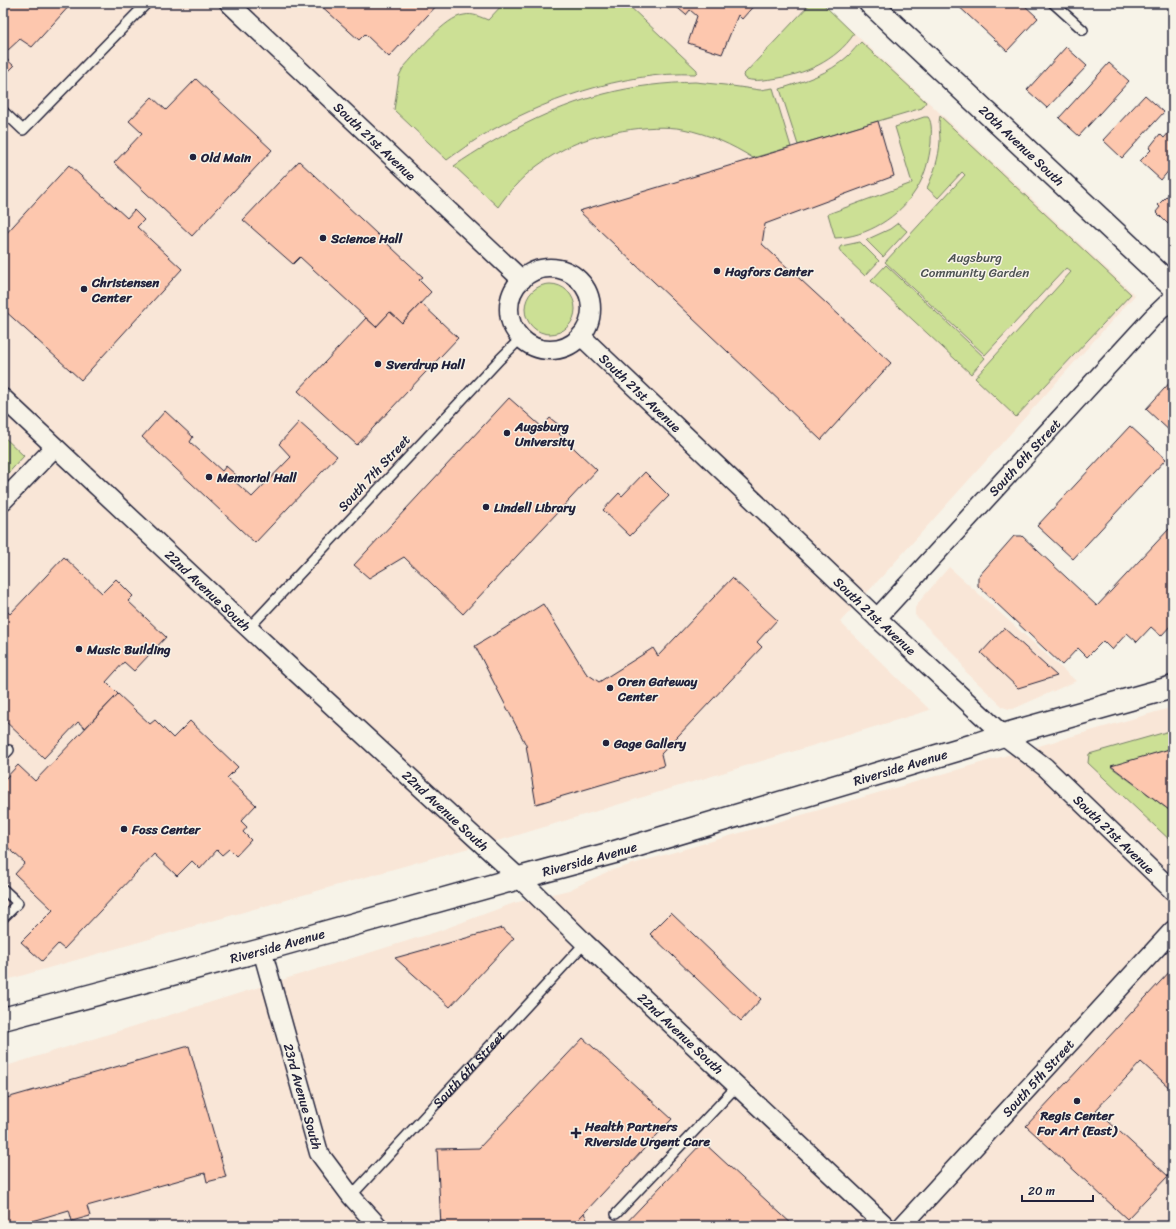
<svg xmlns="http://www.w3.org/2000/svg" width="1176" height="1229" viewBox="0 0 1176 1229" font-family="Sriracha,sans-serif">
<rect width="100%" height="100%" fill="#f7f3e8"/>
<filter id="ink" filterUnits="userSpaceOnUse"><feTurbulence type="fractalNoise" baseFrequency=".025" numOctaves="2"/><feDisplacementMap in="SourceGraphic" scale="8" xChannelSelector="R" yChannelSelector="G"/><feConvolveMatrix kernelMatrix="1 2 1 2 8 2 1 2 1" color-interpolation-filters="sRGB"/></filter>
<g filter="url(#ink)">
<!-- built -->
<g fill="#f9e6d7">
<path d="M3,3H822L1135,295L887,571L840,622L930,710L508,838L439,856L3,981Z"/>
<path d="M949,567L1076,681L1013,709H1009L1003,707L965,671L959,659L915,615V608L918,603Z"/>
<path d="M1173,707V1226H3V1067L436,932L514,903L569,890L609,871Z"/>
</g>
<!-- green -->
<g fill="#cce095" stroke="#778168">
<path d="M504,3H626L697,70V72L695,74C624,71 540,101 480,137C469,144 458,152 447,160L394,110L399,76L403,68C417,53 445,17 464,15C473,13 480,17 488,20Z"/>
<path d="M811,3H822L854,34C836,61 804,75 772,79C763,80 752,82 744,78L743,75L746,72Z"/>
<path d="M861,42L926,102L922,108L798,145L780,89C804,81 829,74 848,56C853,51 857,46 861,42Z"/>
<path d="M695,82L725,85L760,90L773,88L791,147L753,158C732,145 709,134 683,129C650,123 594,133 564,149C547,158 528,171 515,186C509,192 503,200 498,207L454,166C500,135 550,108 604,94C634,86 665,83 695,82Z"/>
<path d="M940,116L1131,294L1016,417L975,378L1071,272L1066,268L985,355L885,262L965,175L962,172L938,198L927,188C934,173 939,158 940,141C940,133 938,124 940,116Z"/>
<path d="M924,117H928C933,123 931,136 931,143C929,160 925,176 916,190C899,217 867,237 835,238L828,214L912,183L895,127Z"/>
<path d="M898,223L907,231L883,257L866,240L890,229Z"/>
<path d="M860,242L879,261L865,276L843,255L839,249L841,246Z"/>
<path d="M886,265L985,358L971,374L871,281Z"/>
<circle cx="550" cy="309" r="25"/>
<path d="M3,436L24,456L3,479Z"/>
<path d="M1173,730V748L1111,767L1173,813V843L1088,763L1089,754Z"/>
</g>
<!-- building -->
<g fill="#fdc7ae" stroke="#22223b">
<path d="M3,3H72L32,47L20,39L7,51L3,47Z"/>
<path d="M318,3H439L389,57L365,34L359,40Z"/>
<path d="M672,3H756L742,19L738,15L722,54L688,43L697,16L690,10L686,15Z"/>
<path d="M955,3H1022L1038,18L1007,51Z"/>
<path d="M1066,47L1087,66L1047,108L1027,90Z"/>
<path d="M3,56L14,66L3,77Z"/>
<path d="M1109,63L1129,81L1079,136L1059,118Z"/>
<path d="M196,79L272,150L192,236L114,163L142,133L129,121L152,97L166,110Z"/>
<path d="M1145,95L1164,112L1122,158L1103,140Z"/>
<path d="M878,121L894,176L765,224L764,231L762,244L891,363L821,440L579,211Z"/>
<path d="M1173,128V170L1172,171L1170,169L1161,180L1140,161L1151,150L1149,148L1160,134L1164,138Z"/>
<path d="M299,161L423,277L419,280L431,292L402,323L390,312L376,327L300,257L293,264L243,220Z"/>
<path d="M69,165L127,218L134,210L144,220L137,227L182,269L81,380L3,309V237Z"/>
<path d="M1173,190V220L1168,224L1156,212L1160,207L1158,205Z"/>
<path d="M421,303L458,338L357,445L298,391L366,318L376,327L390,312L402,323Z"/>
<path d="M1173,379V434L1146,409Z"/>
<path d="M509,398L542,427L550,418L564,429L559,434L597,470L463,614L404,557L369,578L354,565Z"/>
<path d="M165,411L193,437L190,442L222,471L226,466L236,475L232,479L252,497L291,457L279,444L299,422L337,456L255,543L142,437Z"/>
<path d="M1130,426L1166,459L1073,559L1037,526Z"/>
<path d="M645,472L669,496L630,536L603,510L619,493L622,496Z"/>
<path d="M1169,529H1173V623L1161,636L1151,627L1137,642L1127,633L1112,650L1103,641L1087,657L1078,648L1062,665L978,586V577L1014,536H1022L1097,606Z"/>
<path d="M64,557L102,593L116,579L133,596L128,601L166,637L134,671L124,662L106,682L118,694L85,728L78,722L44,758L3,719V608L10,614Z"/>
<path d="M732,578L777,620L757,642L762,647L661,754L664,766L536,804L526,745L475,646L502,630L543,604L586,673L599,682L653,648L658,656Z"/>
<path d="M1004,628L1057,676L1018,688L981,653Z"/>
<path d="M118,694L150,724L155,720L173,738L190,721L238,767L227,778L256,805L241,821L247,827L243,832L251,840L236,856L229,849L222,855L217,850L200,869L192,861L177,876L154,854L64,949L58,944L42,961L21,942L53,910L15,874L25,863L3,843V781L18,765L35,781Z"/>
<path d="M1173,748V813L1111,766Z"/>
<path d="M671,913L761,999L741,1021L650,934Z"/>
<path d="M502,928L514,938L450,1007L395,958Z"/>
<path d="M1173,968V1091L1141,1062L1096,1110L1168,1176L1127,1219L1026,1126Z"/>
<path d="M583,1038L672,1119L572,1226H466L463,1224L441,1226L437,1149L479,1148Z"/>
<path d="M189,1046L226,1177L207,1182L205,1173L87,1206L90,1216L72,1221L69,1210L15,1226H3V1099Z"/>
<path d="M703,1142L794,1226H623Z"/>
<path d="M584,1213L590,1226H572Z"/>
</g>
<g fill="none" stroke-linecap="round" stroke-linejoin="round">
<!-- lane casing -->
<g stroke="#22223b" stroke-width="12">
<g id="lane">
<path d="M1053,3L1083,30"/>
<path d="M3,111L23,130L147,3"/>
<path d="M249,628L500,359L521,338"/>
<path d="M3,756L9,750"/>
<path d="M3,889L18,903L3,918"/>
<path id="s1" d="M351,1196L585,943"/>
<path d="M616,1214L737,1086"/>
</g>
</g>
<!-- street casing -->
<g stroke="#22223b" stroke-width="21">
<g id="street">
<path id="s2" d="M229,3L522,280"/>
<circle cx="550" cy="309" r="41"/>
<path id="s3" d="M581,336L877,618L1003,735L1045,767L1173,891"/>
<path id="s4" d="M3,398L276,654L519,878L585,943L886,1226"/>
<path d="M3,501L55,447"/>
<path id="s5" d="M877,618L1152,318L1173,298"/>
<path id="s6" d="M262,950L319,1153L351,1196L378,1226"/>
<path id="s7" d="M902,1226L1173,930"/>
</g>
</g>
<!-- secondary casing -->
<g stroke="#22223b" stroke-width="25">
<g id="secondary">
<path id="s8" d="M870,3L1173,287"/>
<path id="s9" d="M3,1019L262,950L519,878L615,852L974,745L1003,735L1173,687"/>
</g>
</g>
<!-- lane -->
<use href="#lane" stroke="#f7f3e8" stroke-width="9"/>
<!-- street -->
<use href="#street" stroke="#f7f3e8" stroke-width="18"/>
<!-- secondary -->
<use href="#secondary" stroke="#f7f3e8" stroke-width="22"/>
</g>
</g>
<!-- markers -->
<g fill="#22223b" stroke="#f7f3e8" stroke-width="1.5">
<circle cx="193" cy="157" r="4"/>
<circle cx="323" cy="238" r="4"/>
<circle cx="717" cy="271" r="4"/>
<circle cx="84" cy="289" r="4"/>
<circle cx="378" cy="364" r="4"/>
<circle cx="507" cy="433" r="4"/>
<circle cx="209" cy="477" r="4"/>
<circle cx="486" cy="507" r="4"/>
<circle cx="79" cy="649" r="4"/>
<circle cx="610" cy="688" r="4"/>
<circle cx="606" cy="743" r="4"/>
<circle cx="124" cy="829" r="4"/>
<circle cx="1077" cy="1101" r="4"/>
<path d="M574 1127h4v4h4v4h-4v4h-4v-4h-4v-4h4z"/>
</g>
<g text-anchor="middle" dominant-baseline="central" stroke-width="3" stroke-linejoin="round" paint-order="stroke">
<!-- street labels -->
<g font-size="13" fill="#22223b" stroke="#f7f3e8">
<text stroke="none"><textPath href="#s2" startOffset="201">South 21st Avenue</textPath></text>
<text stroke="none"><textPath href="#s8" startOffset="208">20th Avenue South</textPath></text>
<text stroke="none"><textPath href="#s3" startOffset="82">South 21st Avenue</textPath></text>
<text stroke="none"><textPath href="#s5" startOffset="218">South 6th Street</textPath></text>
<text transform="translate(374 473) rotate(-47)">South 7th Street</text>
<text stroke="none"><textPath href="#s4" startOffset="281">22nd Avenue South</textPath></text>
<text stroke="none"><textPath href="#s3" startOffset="406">South 21st Avenue</textPath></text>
<text stroke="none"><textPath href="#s9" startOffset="932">Riverside Avenue</textPath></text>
<text stroke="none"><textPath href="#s4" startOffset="605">22nd Avenue South</textPath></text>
<text stroke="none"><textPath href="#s3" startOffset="730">South 21st Avenue</textPath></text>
<text stroke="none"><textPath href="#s9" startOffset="608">Riverside Avenue</textPath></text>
<text stroke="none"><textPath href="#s9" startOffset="284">Riverside Avenue</textPath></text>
<text stroke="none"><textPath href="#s4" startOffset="929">22nd Avenue South</textPath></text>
<text stroke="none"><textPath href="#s1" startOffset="173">South 6th Street</textPath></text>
<text stroke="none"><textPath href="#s7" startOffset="201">South 5th Street</textPath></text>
<text stroke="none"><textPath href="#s6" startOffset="152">23rd Avenue South</textPath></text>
</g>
<!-- poi labels -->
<g font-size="13" font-weight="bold" fill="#22223b" stroke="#f7f3e8" text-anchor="start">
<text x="201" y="157">Old Main</text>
<text x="331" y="238">Science Hall</text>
<text x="725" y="271">Hagfors Center</text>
<text x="92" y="282">Christensen<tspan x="92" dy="15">Center</tspan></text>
<text x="386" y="364">Sverdrup Hall</text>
<text x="515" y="426">Augsburg<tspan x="515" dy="15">University</tspan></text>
<text x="217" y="477">Memorial Hall</text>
<text x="494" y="507">Lindell Library</text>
<text x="87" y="649">Music Building</text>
<text x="618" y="681">Oren Gateway<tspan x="618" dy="15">Center</tspan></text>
<text x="614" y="743">Gage Gallery</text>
<text x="132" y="829">Foss Center</text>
<text x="1077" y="1115" text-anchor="middle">Regis Center<tspan x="1077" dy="15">For Art (East)</tspan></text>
<text x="585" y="1126">Health Partners<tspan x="585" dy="15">Riverside Urgent Care</tspan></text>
</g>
<!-- park labels -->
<g font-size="13" fill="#4c5252" stroke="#f7f3e8">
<text x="975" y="257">Augsburg<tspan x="975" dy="15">Community Garden</tspan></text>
</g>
</g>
<!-- margin -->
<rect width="1176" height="1229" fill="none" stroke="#f7f3e8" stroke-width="16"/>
<rect x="8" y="8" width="1160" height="1213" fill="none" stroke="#22223b" stroke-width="1.5" filter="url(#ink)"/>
<!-- scale -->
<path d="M1022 1195v6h71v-6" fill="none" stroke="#22223b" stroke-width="2"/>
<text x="1028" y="1195" font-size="12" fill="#22223b" stroke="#f7f3e8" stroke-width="3" paint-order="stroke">20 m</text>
</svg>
